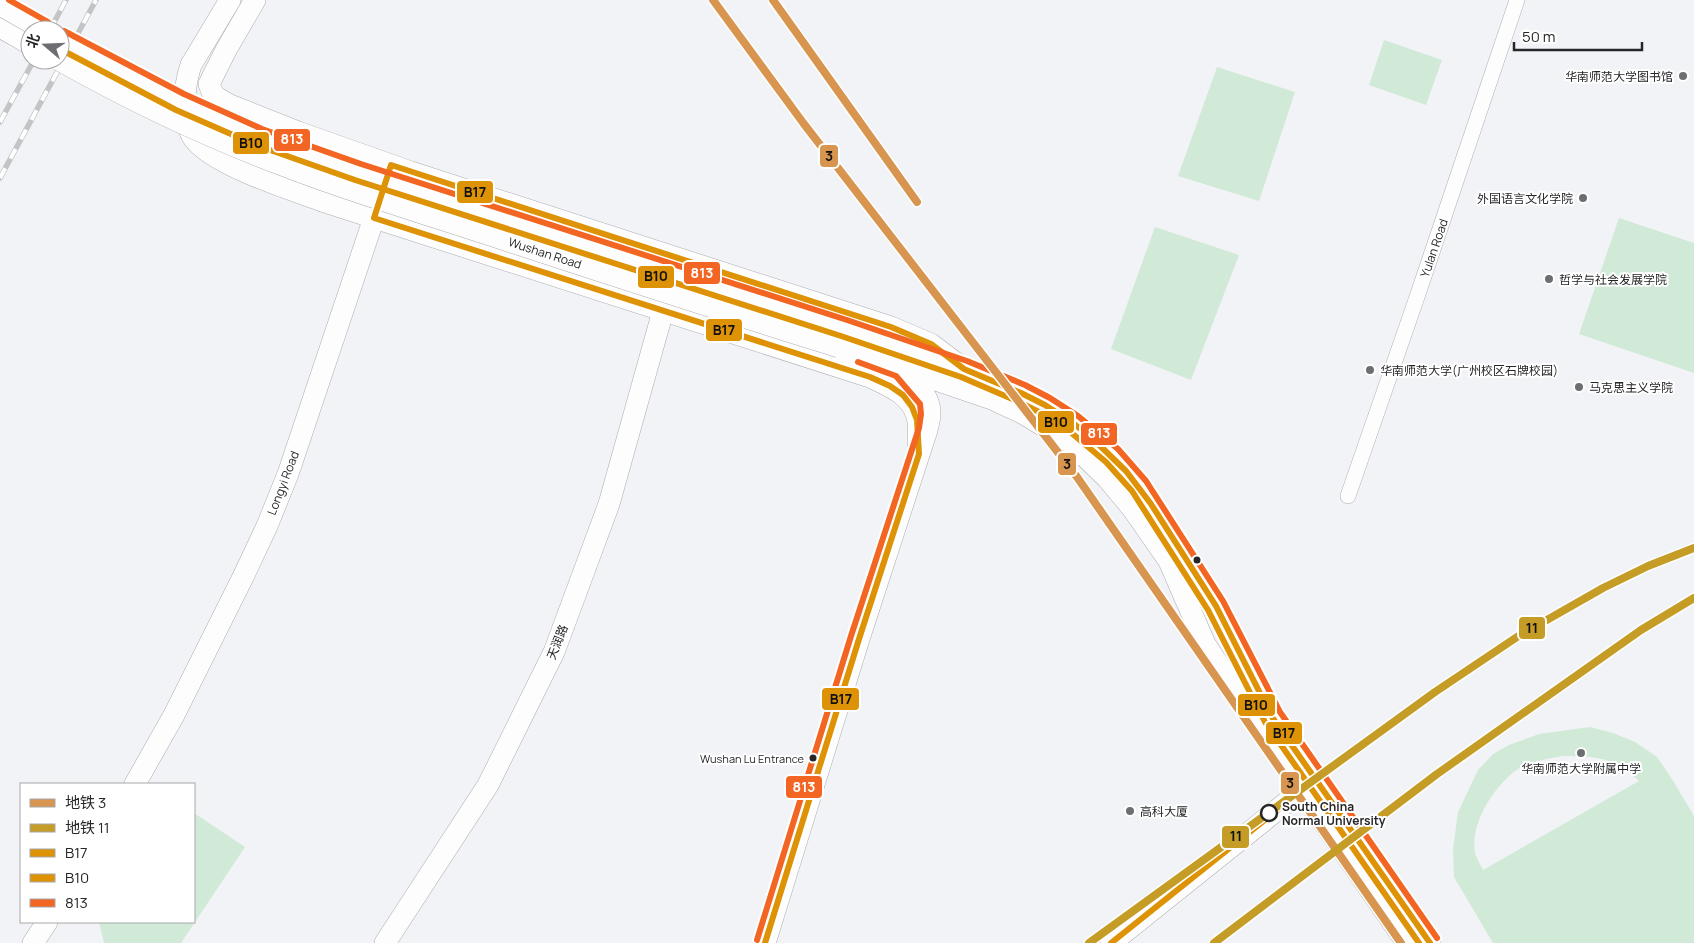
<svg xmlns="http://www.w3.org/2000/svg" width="1694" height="943" viewBox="0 0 1694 943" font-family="Manrope,'Noto Sans SC',sans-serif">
<rect width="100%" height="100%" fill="#f2f3f6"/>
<!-- green -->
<g fill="#d1ead7" fill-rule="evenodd">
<path d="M1384,40L1442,60L1426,105L1369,85Z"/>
<path d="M1217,67L1295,92L1259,201L1178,176Z"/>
<path d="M1619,218L1694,243V373L1579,334Z"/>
<path d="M1155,227L1239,255L1191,380L1111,349Z"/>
<path d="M1590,727L1613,733L1635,742L1657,757L1672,779L1694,816V943H1493L1454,877L1453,849L1458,812L1478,770L1493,754L1509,745L1539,734ZM1563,756C1597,756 1612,757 1639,781L1483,870C1481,865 1476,858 1475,852C1470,824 1493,788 1515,771C1529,761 1547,759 1563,756Z"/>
<path d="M194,813L245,847L181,943H104L99,922H194Z"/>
</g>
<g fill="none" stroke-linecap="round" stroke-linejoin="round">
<!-- street casing -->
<g stroke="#acadaf" stroke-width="16">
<path id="street" d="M1348,496L1418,294L1517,0"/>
</g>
<!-- secondary casing -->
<g stroke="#acadaf" stroke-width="22">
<g id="secondary">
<path d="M230,0L191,65C184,85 181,120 194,139C214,166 295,191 328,203L870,377C890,386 914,396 918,421C919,432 918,443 919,454"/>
<path d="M255,0L226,50L209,84L212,92L216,97L230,105L298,132L411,172L891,327L931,344L964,369"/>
<path d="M0,27L30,44"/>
<path d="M844,328L964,369L1021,393L1045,405L1073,423L1112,456L1139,486L1216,606L1272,717L1430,943"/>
<path d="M839,347L992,399L1024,414L1070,442L1107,478L1132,508L1169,561L1205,644L1302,791L1407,943"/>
<path d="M135,784L174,715L244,575L267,526L288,474L378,206"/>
<path d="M33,943L47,922"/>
<path d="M385,943L488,785L554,652L609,504L663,311"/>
<path d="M765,943L859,639L927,430C928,425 930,419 930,414C931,396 914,382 903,370"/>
<path d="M1111,943L1312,782"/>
</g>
</g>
<!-- street -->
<use href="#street" stroke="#fdfdfe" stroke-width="15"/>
<!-- secondary -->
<use href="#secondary" stroke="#fdfdfe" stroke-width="21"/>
<!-- rail casing -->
<g stroke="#c4c4c6" stroke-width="5.5">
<g id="rail">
<path d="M50,30L66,0"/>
<path d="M0,122L34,60"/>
<path d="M0,178L96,0"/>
</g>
</g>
<!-- rail -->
<use href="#rail" stroke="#fff" stroke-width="4" stroke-dasharray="11" stroke-linecap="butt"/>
<!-- secondary-bridge casing -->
<g stroke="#acadaf" stroke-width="22" stroke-linecap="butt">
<g id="secondary-bridge">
<path d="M0,5L44,30"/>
<path d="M60,39L180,102L259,137L358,172L844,328"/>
<path d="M59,60C130,100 205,136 282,165C348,191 417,211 484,233C602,272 720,310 839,347"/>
</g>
</g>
<!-- secondary-bridge -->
<use href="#secondary-bridge" stroke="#fdfdfe" stroke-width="21"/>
<!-- bus-1 casing -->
<g stroke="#fff" stroke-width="10">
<g id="bus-1">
<path d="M765,943L859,639L919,454L917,420L912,407L903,395L890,386L870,377L374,218L391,165L891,327L931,344L964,369L1021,393L1045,405L1073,423L1093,439L1126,471L1151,504L1216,606L1272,717L1430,943"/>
<path d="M1111,943L1316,779"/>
</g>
</g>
<!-- bus-2 casing -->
<g stroke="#fff" stroke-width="10">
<path id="bus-2" d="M60,49L176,110L256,145L355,180L841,336L961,377L1017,401L1041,413L1068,430L1106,462L1132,491L1208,610L1265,722L1419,943"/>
</g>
<!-- bus-3 casing -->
<g stroke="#fff" stroke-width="10">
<g id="bus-3">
<path d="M9,0L48,22"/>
<path d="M64,31L184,94L262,129L361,164L847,320L967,361L1025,385L1050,398L1078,416L1118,449L1146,481L1223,601L1280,712L1437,938"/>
<path d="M757,940L851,636L919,428L921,414L920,404L896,376L858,362"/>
</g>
</g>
<!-- bus-1 -->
<use href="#bus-1" stroke="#de9206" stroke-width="6"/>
<!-- bus-2 -->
<use href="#bus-2" stroke="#de9206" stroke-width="6"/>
<!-- bus-3 -->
<use href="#bus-3" stroke="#f26522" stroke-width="6"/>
<!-- metro-1 casing -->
<g stroke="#fff" stroke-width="11">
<g id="metro-1">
<path d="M713,0L804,124L1077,477L1401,943"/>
<path d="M773,0L917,202"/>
</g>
</g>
<!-- metro-2 casing -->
<g stroke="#fff" stroke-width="11">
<g id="metro-2">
<path d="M1089,943L1435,692L1517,637L1603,588L1648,566L1694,548"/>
<path d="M1214,943L1437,774L1641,630L1694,598"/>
</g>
</g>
<!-- metro-1 -->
<use href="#metro-1" stroke="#d89550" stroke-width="8"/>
<!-- metro-2 -->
<use href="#metro-2" stroke="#c59d26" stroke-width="8"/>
</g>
<!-- markers -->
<g fill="#6d6e71" stroke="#fff" stroke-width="2">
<circle cx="1683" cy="76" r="5"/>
<circle cx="1583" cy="198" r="5"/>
<circle cx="1549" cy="279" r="5"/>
<circle cx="1370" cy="370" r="5"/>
<circle cx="1579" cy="387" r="5"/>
<circle cx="1581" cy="753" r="5"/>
<circle cx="1130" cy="811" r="5"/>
</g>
<g fill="#262629" stroke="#fff" stroke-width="2">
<circle cx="1197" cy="560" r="4.5"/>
<circle cx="813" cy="758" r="4.5"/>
</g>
<circle fill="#fff" stroke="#262629" stroke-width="2.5" cx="1269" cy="813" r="8"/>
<g text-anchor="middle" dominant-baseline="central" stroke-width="4" stroke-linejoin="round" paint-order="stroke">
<!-- bus labels -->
<g font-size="11" fill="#262629" stroke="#fff" text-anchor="end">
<text x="804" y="758">Wushan Lu Entrance</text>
</g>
<!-- poi labels -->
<g font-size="12" fill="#262629" stroke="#fff" text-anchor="start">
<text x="1673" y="76" text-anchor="end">华南师范大学图书馆</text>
<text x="1573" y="198" text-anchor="end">外国语言文化学院</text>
<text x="1559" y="279">哲学与社会发展学院</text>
<text x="1380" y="370">华南师范大学(广州校区石牌校园)</text>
<text x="1589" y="387">马克思主义学院</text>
<text x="1581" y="768" text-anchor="middle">华南师范大学附属中学</text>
<text x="1140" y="811">高科大厦</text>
</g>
<!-- street labels -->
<g font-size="12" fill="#262629" stroke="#fff">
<text transform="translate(1434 248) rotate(-71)">Yulan Road</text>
<text transform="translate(545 253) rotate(18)">Wushan Road</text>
<text transform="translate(283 483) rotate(-69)">Longyi Road</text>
<text transform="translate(557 642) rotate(-68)">天润路</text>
</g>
<!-- stop labels -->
<g font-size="12" font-weight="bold" fill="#262629" stroke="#fff" text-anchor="start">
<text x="1282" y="806">South China<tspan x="1282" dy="14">Normal University</tspan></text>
</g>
</g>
<g stroke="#fff" stroke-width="2">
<rect x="273" y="128" width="38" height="24" rx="5" fill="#f26522"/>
<rect x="232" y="131" width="38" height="24" rx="5" fill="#de9206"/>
<rect x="819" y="144" width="20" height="24" rx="5" fill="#d89550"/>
<rect x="456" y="180" width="38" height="24" rx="5" fill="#de9206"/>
<rect x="683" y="261" width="38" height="24" rx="5" fill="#f26522"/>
<rect x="637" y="265" width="38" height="24" rx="5" fill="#de9206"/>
<rect x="705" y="318" width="38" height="24" rx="5" fill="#de9206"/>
<rect x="1037" y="410" width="38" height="24" rx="5" fill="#de9206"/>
<rect x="1080" y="422" width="38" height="24" rx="5" fill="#f26522"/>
<rect x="1057" y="452" width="20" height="24" rx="5" fill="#d89550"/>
<rect x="1518" y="616" width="28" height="24" rx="5" fill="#c59d26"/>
<rect x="821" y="687" width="39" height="24" rx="5" fill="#de9206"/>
<rect x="1237" y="693" width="39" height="24" rx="5" fill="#de9206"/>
<rect x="1265" y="721" width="38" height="24" rx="5" fill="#de9206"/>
<rect x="1280" y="771" width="20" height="24" rx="5" fill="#d89550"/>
<rect x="785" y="775" width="38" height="24" rx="5" fill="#f26522"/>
<rect x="1221" y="825" width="29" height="24" rx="5" fill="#c59d26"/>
</g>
<g font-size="14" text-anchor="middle" font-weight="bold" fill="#fff">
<text x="292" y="144">813</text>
<text x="702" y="278">813</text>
<text x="1099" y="438">813</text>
<text x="804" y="792">813</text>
</g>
<g font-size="14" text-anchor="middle" font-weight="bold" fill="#111">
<text x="251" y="148">B10</text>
<text x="829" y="161">3</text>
<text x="475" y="197">B17</text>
<text x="656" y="281">B10</text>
<text x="724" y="335">B17</text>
<text x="1056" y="427">B10</text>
<text x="1067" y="469">3</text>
<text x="1532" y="633">11</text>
<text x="841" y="704">B17</text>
<text x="1256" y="710">B10</text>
<text x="1284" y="738">B17</text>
<text x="1290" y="788">3</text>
<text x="1236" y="841">11</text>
</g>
<!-- legend -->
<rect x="20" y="783" width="175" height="140" fill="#ffffff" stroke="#a8a8a9"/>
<rect x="30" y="799" width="25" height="8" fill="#d89550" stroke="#a8a8a9"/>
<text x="65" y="808" font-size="15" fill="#262629">地铁 3</text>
<rect x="30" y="824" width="25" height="8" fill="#c59d26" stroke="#a8a8a9"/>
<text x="65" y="833" font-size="15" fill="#262629">地铁 11</text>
<rect x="30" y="849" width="25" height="8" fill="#de9206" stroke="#a8a8a9"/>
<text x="65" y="858" font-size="15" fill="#262629">B17</text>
<rect x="30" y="874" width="25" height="8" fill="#de9206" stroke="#a8a8a9"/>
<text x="65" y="883" font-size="15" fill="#262629">B10</text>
<rect x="30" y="899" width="25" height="8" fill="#f26522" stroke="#a8a8a9"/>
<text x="65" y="908" font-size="15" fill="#262629">813</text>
<!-- north arrow -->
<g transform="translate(45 45) rotate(289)"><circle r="24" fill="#ffffff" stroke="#a8a8a9"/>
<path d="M0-4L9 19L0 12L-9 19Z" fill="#6d6e71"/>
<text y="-8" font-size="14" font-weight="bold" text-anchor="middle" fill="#262629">北</text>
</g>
<!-- scale -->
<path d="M1514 42v8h128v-8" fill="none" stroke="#262629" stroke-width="2.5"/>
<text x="1522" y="42" font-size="15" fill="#262629" stroke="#ffffff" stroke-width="4" paint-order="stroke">50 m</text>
</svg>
